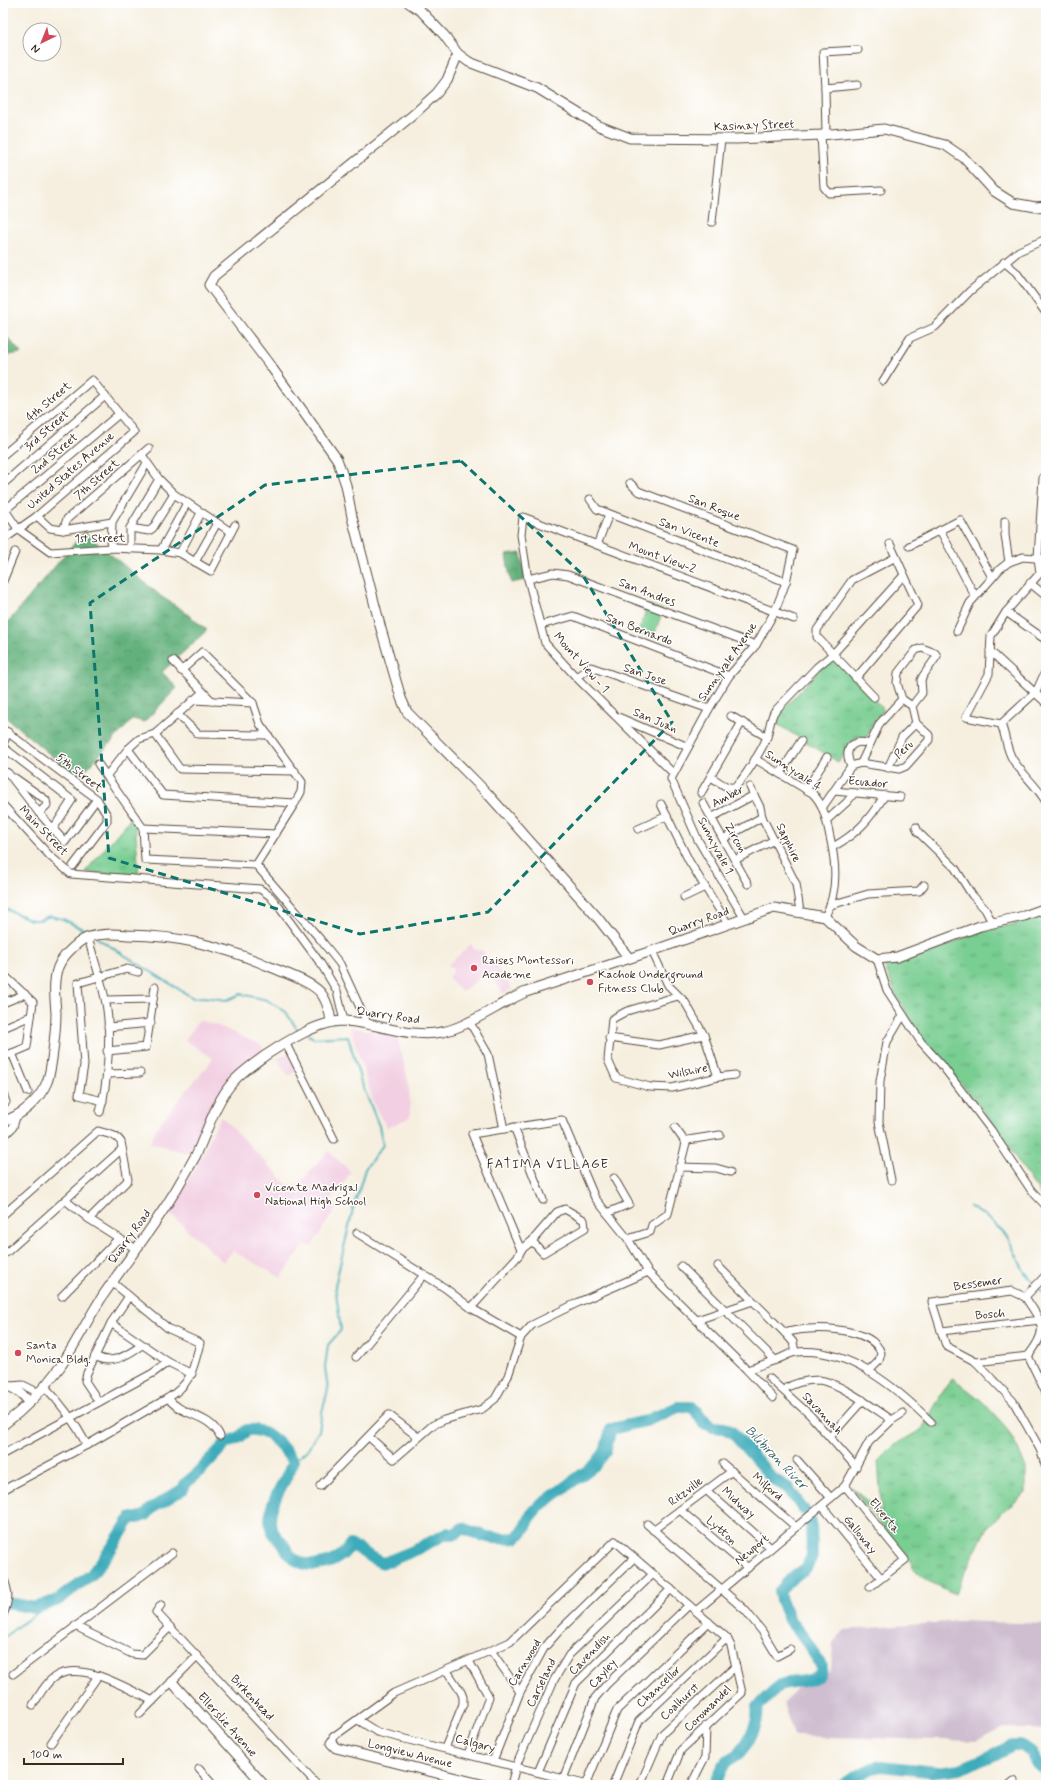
<svg xmlns="http://www.w3.org/2000/svg" width="1049" height="1788" viewBox="0 0 1049 1788" font-family="Mynerve,sans-serif">
<defs>
<pattern id="grass-tufts" width="24" height="20" patternUnits="userSpaceOnUse"><rect width="24" height="20" fill="#79ce92"/><path d="M3 7l-1-3M5 7V3M7 7l1-3M15 17l-1-3M17 17v-4M19 17l1-3" fill="none" stroke="#64a777"/></pattern>
<pattern id="forest-crowns" width="20" height="18" patternUnits="userSpaceOnUse"><rect width="20" height="18" fill="#62b17c"/><path d="M2 6a3 3 0 1 1 6 0M12 15a3 3 0 1 1 6 0" fill="none" stroke="#529065"/></pattern>
</defs>
<rect width="100%" height="100%" fill="#fff"/>
<filter id="ink" filterUnits="userSpaceOnUse"><feTurbulence type="fractalNoise" baseFrequency=".025" numOctaves="2"/><feDisplacementMap in="SourceGraphic" scale="8" xChannelSelector="R" yChannelSelector="G"/><feConvolveMatrix kernelMatrix="1 2 1 2 8 2 1 2 1" color-interpolation-filters="sRGB"/></filter>
<filter id="wash" filterUnits="userSpaceOnUse"><feTurbulence type="fractalNoise" baseFrequency=".012" numOctaves="4" result="noise"/><feDisplacementMap in="SourceGraphic" scale="16" xChannelSelector="R" yChannelSelector="G"/><feGaussianBlur stdDeviation="0.9" result="paint"/><feColorMatrix in="noise" values="0 0 0 0 0 0 0 0 0 0 0 0 0 0 0 0 0 1.4 0 .05"/><feComposite in="paint" operator="in"/></filter>
<g filter="url(#wash)">
<rect width="100%" height="100%" fill="#f6efdf"/>
<!-- built -->
<g fill="#f2cfe2">
<path d="M471,944L474,949L483,951L494,963L512,989L504,994L488,972L461,992L448,977L454,971L448,965Z"/>
<path d="M199,1020L221,1027L263,1046L259,1056L242,1067L226,1084L191,1154L150,1143L158,1125L213,1059L185,1040Z"/>
<path d="M350,1027L397,1036L409,1084L410,1117L387,1128L375,1107Z"/>
<path d="M289,1052L298,1071L288,1076L278,1059Z"/>
<path d="M221,1116L287,1184L299,1185L328,1151L351,1172L331,1201L337,1206L312,1246L304,1245L281,1278L233,1251L223,1262L168,1212L193,1172Z"/>
</g>
<!-- industrial -->
<path fill="#cfbdd0" d="M959,1621L1046,1624V1730L1003,1728L977,1741L794,1736L783,1703L798,1687L831,1670L833,1642L845,1630Z"/>
<!-- grass -->
<g fill="url(#grass-tufts)" stroke="#5a7c58">
<path d="M835,659L884,710L875,720L866,739L856,737L838,762L774,722L778,715L820,669Z"/>
<path d="M129,820H135L139,877L85,872Z"/>
<path d="M1046,916V1199L1040,1194L989,1118L933,1050L921,1038L896,995L884,965L902,962L933,952L973,934Z"/>
<path d="M953,1378L982,1401L1005,1426L1017,1446L1026,1468V1493L998,1516L986,1529L955,1594L926,1580L912,1567L913,1565L850,1486L882,1512L878,1462L883,1455L898,1443L922,1429L942,1393Z"/>
</g>
<!-- forest -->
<g fill="url(#forest-crowns)" stroke="#4e6e4d">
<path d="M3,332L21,353L3,356Z"/>
<path d="M84,532L162,597L181,609L207,630L162,672L177,688L144,722L133,719L78,778L3,715V628Z"/>
<path d="M521,553L525,580L511,583L506,555Z"/>
</g>
<!-- pitch -->
<path fill="#79ce92" stroke="#5a7c58" d="M648,605L663,610L653,638L638,633Z"/>
<g fill="none" stroke-linecap="round" stroke-linejoin="round">
<!-- stream -->
<g stroke="#3cabba" stroke-width="2">
<path d="M3,903L6,909L31,920H39L50,916L63,919L90,933"/>
<path d="M97,938L193,998L204,997L227,1000L241,994L267,1000L286,1012L297,1029L301,1031"/>
<path d="M969,1206L991,1220L1008,1238L1024,1271L1035,1284"/>
<path d="M1038,1287L1046,1296"/>
<path d="M293,1462L307,1450L319,1431L322,1412L328,1390L325,1367L328,1345L341,1330L335,1286L353,1209L365,1169L383,1145L379,1126L360,1079L348,1036L314,1038L308,1035"/>
<path d="M3,1638L18,1626L36,1614L39,1611V1607"/>
<path d="M865,1772L867,1785"/>
</g>
<!-- river -->
<g stroke="#3cabba" stroke-width="12">
<path d="M701,1417L712,1427L724,1428L733,1433L773,1479L788,1488L804,1510"/>
<path d="M3,1602L35,1608L58,1600L92,1574L111,1549L128,1522L132,1518H138L146,1515L152,1508L183,1489L186,1483L198,1473L225,1444L240,1437L247,1430C269,1428 282,1445 293,1462C286,1482 270,1499 270,1521C270,1532 277,1537 283,1544C286,1548 288,1554 292,1557C307,1570 329,1566 343,1554C346,1551 347,1548 350,1545C363,1549 370,1560 384,1563L413,1551L448,1533L453,1535L463,1528C483,1537 494,1540 516,1538L526,1527L531,1515L538,1507L595,1465L605,1452L611,1429L646,1421L678,1407H692L696,1411L704,1424L701,1417"/>
<path d="M715,1785C718,1778 721,1768 726,1762C730,1758 735,1757 739,1753C749,1742 760,1722 757,1707C765,1700 772,1691 781,1685C791,1679 821,1686 822,1667L805,1639L789,1620L781,1600L779,1592L791,1579L806,1568L812,1556L811,1522"/>
<path d="M841,1785L872,1768L881,1766L937,1772L960,1769L994,1755L1012,1745H1021L1030,1751L1038,1764L1046,1771"/>
</g>
</g>
</g>
<g filter="url(#ink)">
<g fill="none" stroke-linecap="round" stroke-linejoin="round">
<!-- street casing -->
<g stroke="#57483b" stroke-width="9">
<g id="street">
<path d="M825,88L823,52L858,50"/>
<path d="M821,135L824,187L829,193L881,190"/>
<path d="M826,135L825,88L857,85"/>
<path d="M712,222L721,139"/>
<path d="M1004,262L1016,272L1046,313"/>
<path d="M883,381L910,338L935,327L970,291L1019,251L1046,239"/>
<path d="M3,455L92,380L134,432L37,516L3,540"/>
<path d="M142,455L159,479L174,494L231,532"/>
<path d="M1043,478L1038,558L1040,573L1006,612L991,636L989,674L966,717L1001,724C1006,736 1006,749 1013,760C1023,775 1037,786 1046,802"/>
<path d="M630,483L638,491L793,550L786,582L775,611L756,645L729,676L709,709L671,779L698,840L744,918"/>
<path d="M3,484L105,396"/>
<path d="M590,499L597,509L786,582"/>
<path d="M3,507L18,529L50,552L111,548L161,550L180,553L211,571L235,525"/>
<path d="M5,510L119,414"/>
<path d="M37,516L50,528L63,530L112,522"/>
<path d="M1005,521V535L1009,562"/>
<path d="M130,528L149,531L153,528L174,494"/>
<path d="M63,530L67,519L149,448"/>
<path d="M940,530L975,596"/>
<path d="M597,545L609,514"/>
<path d="M909,546L960,520L992,577"/>
<path d="M111,548L112,522L147,463"/>
<path d="M130,549V528L159,479"/>
<path d="M161,550L187,503"/>
<path d="M180,553L201,513"/>
<path d="M195,562L217,523"/>
<path d="M528,579L553,573L568,575L756,645"/>
<path d="M3,581L15,552"/>
<path d="M1030,583L1046,596"/>
<path d="M1006,612L1046,640"/>
<path d="M541,625L573,616L729,676"/>
<path d="M957,631L970,603L1000,569L1009,562L1023,557L1046,559"/>
<path d="M990,651L1046,703"/>
<path d="M173,661L212,701"/>
<path d="M181,671L202,652L253,703L260,724L302,782L301,792L295,803L256,865"/>
<path d="M576,677L591,667L709,709"/>
<path d="M856,678L918,605L890,544"/>
<path d="M874,697L817,637V630L852,580L896,557"/>
<path d="M193,700L253,703"/>
<path d="M177,714L198,734L268,735"/>
<path d="M731,716L767,737"/>
<path d="M618,717L688,747"/>
<path d="M1001,724L1036,692L1046,670"/>
<path d="M3,729L97,799L107,815V821L73,866"/>
<path d="M155,734L180,769L295,771"/>
<path d="M3,744L8,732"/>
<path d="M3,747L72,800L53,829"/>
<path d="M128,749L163,795L295,803"/>
<path d="M755,759L812,793C823,803 826,818 829,832C836,862 839,889 825,917"/>
<path d="M861,763L880,723L902,699"/>
<path d="M98,764L143,828L145,860L256,865L320,939L340,964L368,1025"/>
<path d="M851,766C847,758 845,747 856,743C860,741 866,743 870,744"/>
<path d="M888,768L902,737L916,723"/>
<path d="M3,771L8,773L39,813L65,842L97,799"/>
<path d="M673,773L576,677L545,643L528,579L521,535L523,517L794,619"/>
<path d="M780,774L801,741"/>
<path d="M107,775L128,749L139,739L155,734L203,692"/>
<path d="M711,777C717,780 726,789 733,787C741,786 765,744 767,736C770,727 770,720 774,712L817,667L833,654L904,575"/>
<path d="M15,778L46,800L47,805L39,813"/>
<path d="M750,787L760,807L762,817L796,884L800,912"/>
<path d="M806,790L827,757"/>
<path d="M834,791L900,797"/>
<path d="M701,793L742,722"/>
<path d="M703,803L748,884"/>
<path d="M661,804L689,861L728,924"/>
<path d="M3,805L50,856L71,874L260,889L270,896L279,907L321,964L337,991L344,1021"/>
<path d="M822,808L851,766L861,763L899,769L906,766L929,740V735L916,723L912,706L902,699L897,683L898,673L916,650L922,648L935,653L937,656L923,676L921,680L922,693L912,706"/>
<path d="M711,818L754,795"/>
<path d="M827,820L847,802L854,793"/>
<path d="M916,827L918,832L955,868L972,895L985,909L992,922"/>
<path d="M143,828L276,834"/>
<path d="M638,829L667,816"/>
<path d="M723,839L762,817"/>
<path d="M833,847C859,832 868,821 885,795"/>
<path d="M735,860L774,840"/>
<path d="M684,897L705,887"/>
<path d="M831,905L868,894L919,891L924,885"/>
<path d="M88,937C93,958 101,978 105,999C112,1029 108,1082 100,1112"/>
<path d="M652,951L668,985L685,1002L704,1035L718,1077"/>
<path d="M877,959L887,990L921,1042L941,1064L991,1130L1031,1190L1046,1206"/>
<path d="M3,974L33,1002L27,1047L3,1057"/>
<path d="M678,996L627,1011L612,1019L608,1060L616,1078L650,1087L672,1088L718,1077L735,1075"/>
<path d="M106,1000L153,999"/>
<path d="M3,1003L25,994"/>
<path d="M469,1021L488,1054L504,1129"/>
<path d="M108,1027L151,1023"/>
<path d="M3,1028L31,1016"/>
<path d="M609,1038L659,1045L704,1035"/>
<path d="M286,1044L334,1139"/>
<path d="M107,1051L146,1047L155,987"/>
<path d="M12,1053L28,1092"/>
<path d="M107,1074L140,1073"/>
<path d="M3,1094L6,1102"/>
<path d="M103,1101L79,1095L84,1065L78,983L127,969L138,972"/>
<path d="M514,1127L543,1200"/>
<path d="M3,1137L13,1127L17,1114"/>
<path d="M686,1143L688,1140L720,1135"/>
<path d="M679,1167L716,1168L730,1172"/>
<path d="M891,1180L879,1122L880,1081L887,1042L903,1015"/>
<path d="M65,1200L89,1219L136,1249"/>
<path d="M607,1213L629,1204L614,1178"/>
<path d="M3,1215L98,1131C107,1134 116,1134 121,1142L128,1180L89,1219"/>
<path d="M357,1233L445,1288L471,1308L521,1337"/>
<path d="M628,1239L650,1232L652,1225L668,1214L686,1143L675,1128"/>
<path d="M521,1250L532,1241L557,1212L565,1209L584,1220L585,1228L543,1253L532,1241"/>
<path d="M6,1253L122,1149"/>
<path d="M681,1266L775,1360"/>
<path d="M718,1266L785,1333L793,1342L795,1352"/>
<path d="M62,1296L119,1238"/>
<path d="M1025,1297L1012,1291L932,1302L946,1346L976,1362L1013,1401L1040,1449L1045,1465H1046"/>
<path d="M1025,1297L1046,1275"/>
<path d="M471,1308L519,1255L521,1250L472,1134L562,1120L595,1198L628,1239L648,1272L747,1370L773,1398"/>
<path d="M697,1320L753,1301"/>
<path d="M111,1323L168,1362L192,1374"/>
<path d="M941,1331L1041,1320"/>
<path d="M785,1333C808,1325 872,1326 881,1353L879,1361L868,1372"/>
<path d="M95,1356C112,1366 127,1355 142,1345"/>
<path d="M1028,1356L1046,1393"/>
<path d="M356,1357L424,1275"/>
<path d="M976,1362L1028,1356C1049,1330 1043,1324 1025,1297"/>
<path d="M747,1370C757,1367 767,1363 776,1360C783,1357 790,1353 796,1352C847,1346 897,1388 931,1422"/>
<path d="M769,1378L810,1415L856,1467"/>
<path d="M10,1386L23,1385L39,1393"/>
<path d="M45,1387C63,1405 75,1423 87,1445"/>
<path d="M783,1390C793,1383 807,1380 819,1380C839,1382 875,1409 892,1420"/>
<path d="M168,1398C182,1417 209,1413 220,1436"/>
<path d="M99,1402L85,1381L87,1373L111,1323L129,1296"/>
<path d="M369,1437L394,1459L433,1425L444,1420L482,1409L495,1399L508,1376L521,1337L532,1325L579,1302L648,1272"/>
<path d="M830,1437L863,1400"/>
<path d="M3,1454L153,1373L168,1362"/>
<path d="M797,1460L831,1498"/>
<path d="M723,1464L796,1527"/>
<path d="M320,1486L389,1415L418,1437"/>
<path d="M845,1486L905,1560L870,1587"/>
<path d="M3,1490L87,1445L168,1398C192,1383 193,1369 200,1343L169,1329L112,1282"/>
<path d="M707,1491L771,1548"/>
<path d="M822,1506L881,1578"/>
<path d="M680,1510L748,1568"/>
<path d="M647,1524L745,1610L762,1631L777,1656L790,1649"/>
<path d="M653,1530L732,1471"/>
<path d="M3,1576C9,1593 10,1598 3,1615"/>
<path d="M161,1605L156,1612L317,1785"/>
<path d="M696,1611L845,1486L869,1442L892,1420L903,1413"/>
<path d="M75,1626L132,1654L142,1655L170,1627"/>
<path d="M492,1652L520,1692"/>
<path d="M13,1674L172,1553"/>
<path d="M33,1705C39,1696 44,1685 53,1678C79,1658 128,1689 153,1701"/>
<path d="M140,1714L197,1656"/>
<path d="M358,1720L377,1732L588,1785"/>
<path d="M51,1743L98,1676"/>
<path d="M331,1743L333,1737L394,1693L510,1642L615,1541L727,1638L731,1646L742,1693L681,1750L667,1785"/>
<path d="M445,1748L463,1704V1697L461,1692L447,1671"/>
<path d="M468,1754L489,1697L469,1661"/>
<path d="M493,1761L520,1692L544,1648L560,1630L634,1558"/>
<path d="M199,1769L213,1785"/>
<path d="M538,1772L576,1683L671,1589"/>
<path d="M563,1779L595,1698L606,1685L689,1605"/>
<path d="M511,1785L516,1766L554,1680L569,1655L653,1574"/>
<path d="M586,1785L617,1710L709,1622"/>
<path d="M613,1785L639,1721L727,1638"/>
<path d="M640,1785L662,1734L736,1666"/>
<path d="M691,1785L705,1757L706,1726"/>
<path d="M1009,1785L1014,1781"/>
</g>
</g>
<!-- secondary casing -->
<g stroke="#57483b" stroke-width="11">
<g id="secondary">
<path d="M409,3L421,11L444,35L458,54L469,62L537,88L599,126L630,138L737,139L821,135L884,129L945,145L964,158L994,191L1013,203L1036,207L1046,206"/>
<path d="M458,54L447,80L437,93L413,115L214,276L209,285L272,368L337,459L346,485L352,517L381,629L401,698L407,712L487,793L597,917L629,958"/>
<path d="M3,1121C21,1117 40,1099 47,1082C52,1069 56,1028 56,1013C55,998 52,977 60,963C65,954 79,940 89,937C102,933 115,934 128,935C179,936 219,945 266,965C281,972 315,982 323,996C328,1004 330,1013 331,1022"/>
<path d="M3,1385C15,1387 22,1393 29,1402"/>
<path d="M3,1425C25,1409 44,1389 60,1367C76,1344 88,1318 104,1294C130,1256 159,1221 181,1181C186,1173 191,1164 196,1155C207,1132 215,1103 232,1083C241,1072 255,1063 266,1055C286,1042 319,1021 343,1021C376,1022 409,1039 442,1032C468,1027 500,1003 526,992L652,951L774,908L825,917L856,946L877,959L897,957L980,926L1024,916L1046,908"/>
<path d="M172,1682L264,1785"/>
<path d="M331,1743L336,1748L485,1785"/>
</g>
</g>
<!-- street -->
<use href="#street" stroke="#fff" stroke-width="7"/>
<!-- secondary -->
<use href="#secondary" stroke="#fff" stroke-width="9"/>
</g>
</g>
<!-- marked area -->
<path fill="none" stroke="#0f766e" stroke-width="3" stroke-dasharray="8 5" stroke-linejoin="round" d="M461,461L582,574L672,722L488,912L360,934L109,858L90,603L265,485Z"/>
<!-- markers -->
<g fill="#d1495b" stroke="#fff" stroke-width="1.5">
<circle cx="474" cy="968" r="4"/>
<circle cx="590" cy="982" r="4"/>
<circle cx="257" cy="1195" r="4"/>
<circle cx="18" cy="1353" r="4"/>
</g>
<g text-anchor="middle" dominant-baseline="central" stroke-width="3" stroke-linejoin="round" paint-order="stroke">
<!-- street labels -->
<g font-size="12" fill="#3b2a1e" stroke="#fff">
<text transform="translate(754 126) rotate(-2)">Kasinay Street</text>
<text transform="translate(49 402) rotate(-40)">4th Street</text>
<text transform="translate(47 431) rotate(-41)">3rd Street</text>
<text transform="translate(55 454) rotate(-40)">2nd Street</text>
<text transform="translate(71 471) rotate(-41)">United States Avenue</text>
<text transform="translate(97 480) rotate(-41)">7th Street</text>
<text transform="translate(714 508) rotate(21)">San Roque</text>
<text transform="translate(689 533) rotate(21)">San Vicente</text>
<text transform="translate(100 539) rotate(-1)">1st Street</text>
<text transform="translate(662 558) rotate(20)">Mount View-2</text>
<text transform="translate(647 593) rotate(21)">San Andres</text>
<text transform="translate(639 630) rotate(21)">San Bernardo</text>
<text transform="translate(728 662) rotate(-55)">Sunnyvale Avenue</text>
<text transform="translate(581 663) rotate(48)">Mount View - 1</text>
<text transform="translate(645 675) rotate(19)">San Jose</text>
<text transform="translate(655 721) rotate(23)">San Juan</text>
<text transform="translate(904 750) rotate(-43)">Peru</text>
<text transform="translate(793 771) rotate(33)">Sunnyvale 4</text>
<text transform="translate(79 773) rotate(38)">5th Street</text>
<text transform="translate(868 783) rotate(5)">Ecuador</text>
<text transform="translate(728 797) rotate(-28)">Amber</text>
<text transform="translate(43 831) rotate(46)">Main Street</text>
<text transform="translate(735 838) rotate(60)">Zircon</text>
<text transform="translate(788 843) rotate(64)">Sapphire</text>
<text transform="translate(715 846) rotate(62)">Sunnyvale 1</text>
<text transform="translate(699 922) rotate(-20)">Quarry Road</text>
<text transform="translate(388 1016) rotate(8)">Quarry Road</text>
<text transform="translate(688 1072) rotate(-11)">Wilshire</text>
<text transform="translate(130 1237) rotate(-54)">Quarry Road</text>
<text transform="translate(978 1284) rotate(-8)">Bessemer</text>
<text transform="translate(990 1315) rotate(-5)">Bosch</text>
<text transform="translate(822 1414) rotate(47)">Savannah</text>
<text transform="translate(767 1487) rotate(41)">Milford</text>
<text transform="translate(686 1492) rotate(-37)">Ritzville</text>
<text transform="translate(738 1503) rotate(42)">Midway</text>
<text transform="translate(884 1516) rotate(51)">Elverta</text>
<text transform="translate(721 1531) rotate(41)">Lytton</text>
<text transform="translate(860 1535) rotate(51)">Galloway</text>
<text transform="translate(752 1550) rotate(-40)">Newport</text>
<text transform="translate(590 1654) rotate(-46)">Cavendish</text>
<text transform="translate(525 1663) rotate(-59)">Carnwood</text>
<text transform="translate(603 1674) rotate(-47)">Cayley</text>
<text transform="translate(542 1683) rotate(-64)">Carseland</text>
<text transform="translate(659 1687) rotate(-43)">Chancellor</text>
<text transform="translate(252 1698) rotate(47)">Birkenhead</text>
<text transform="translate(680 1702) rotate(-43)">Coalhurst</text>
<text transform="translate(708 1709) rotate(-44)">Coromandel</text>
<text transform="translate(227 1725) rotate(48)">Ellerslie Avenue</text>
<text transform="translate(475 1744) rotate(15)">Calgary</text>
<text transform="translate(410 1754) rotate(14)">Longview Avenue</text>
</g>
<!-- poi labels -->
<g font-size="12" fill="#3b2a1e" stroke="#fff" text-anchor="start">
<text x="482" y="961">Raises Montessori<tspan x="482" dy="14">Academe</tspan></text>
<text x="598" y="975">Kachok Underground<tspan x="598" dy="14">Fitness Club</tspan></text>
<text x="265" y="1188">Vicente Madrigal<tspan x="265" dy="14">National High School</tspan></text>
<text x="26" y="1346">Santa<tspan x="26" dy="14">Monica Bldg.</tspan></text>
</g>
<!-- neighbourhood labels -->
<g font-size="13" letter-spacing="1" fill="#3b2a1e" stroke="#fff">
<text x="548" y="1164">FATIMA VILLAGE</text>
</g>
<!-- water labels -->
<g font-size="13" font-style="italic" fill="#3b6464" stroke="#fff">
<text transform="translate(776 1458) rotate(46)">Bilibiran River</text>
</g>
</g>
<!-- margin -->
<rect width="1049" height="1788" fill="none" stroke="#fff" stroke-width="16"/>
<!-- north arrow -->
<g transform="translate(42 42) rotate(223)"><circle r="19" fill="#ffffff" stroke="#b1aaa5"/>
<path d="M0-3L7 15L0 10L-7 15Z" fill="#d1495b"/>
<text y="-6" font-size="11" font-weight="bold" text-anchor="middle" fill="#3b2a1e">N</text>
</g>
<!-- scale -->
<path d="M24 1758v6h99v-6" fill="none" stroke="#3b2a1e" stroke-width="2"/>
<text x="30" y="1758" font-size="12" fill="#3b2a1e" stroke="#ffffff" stroke-width="3" paint-order="stroke">100 m</text>
</svg>
